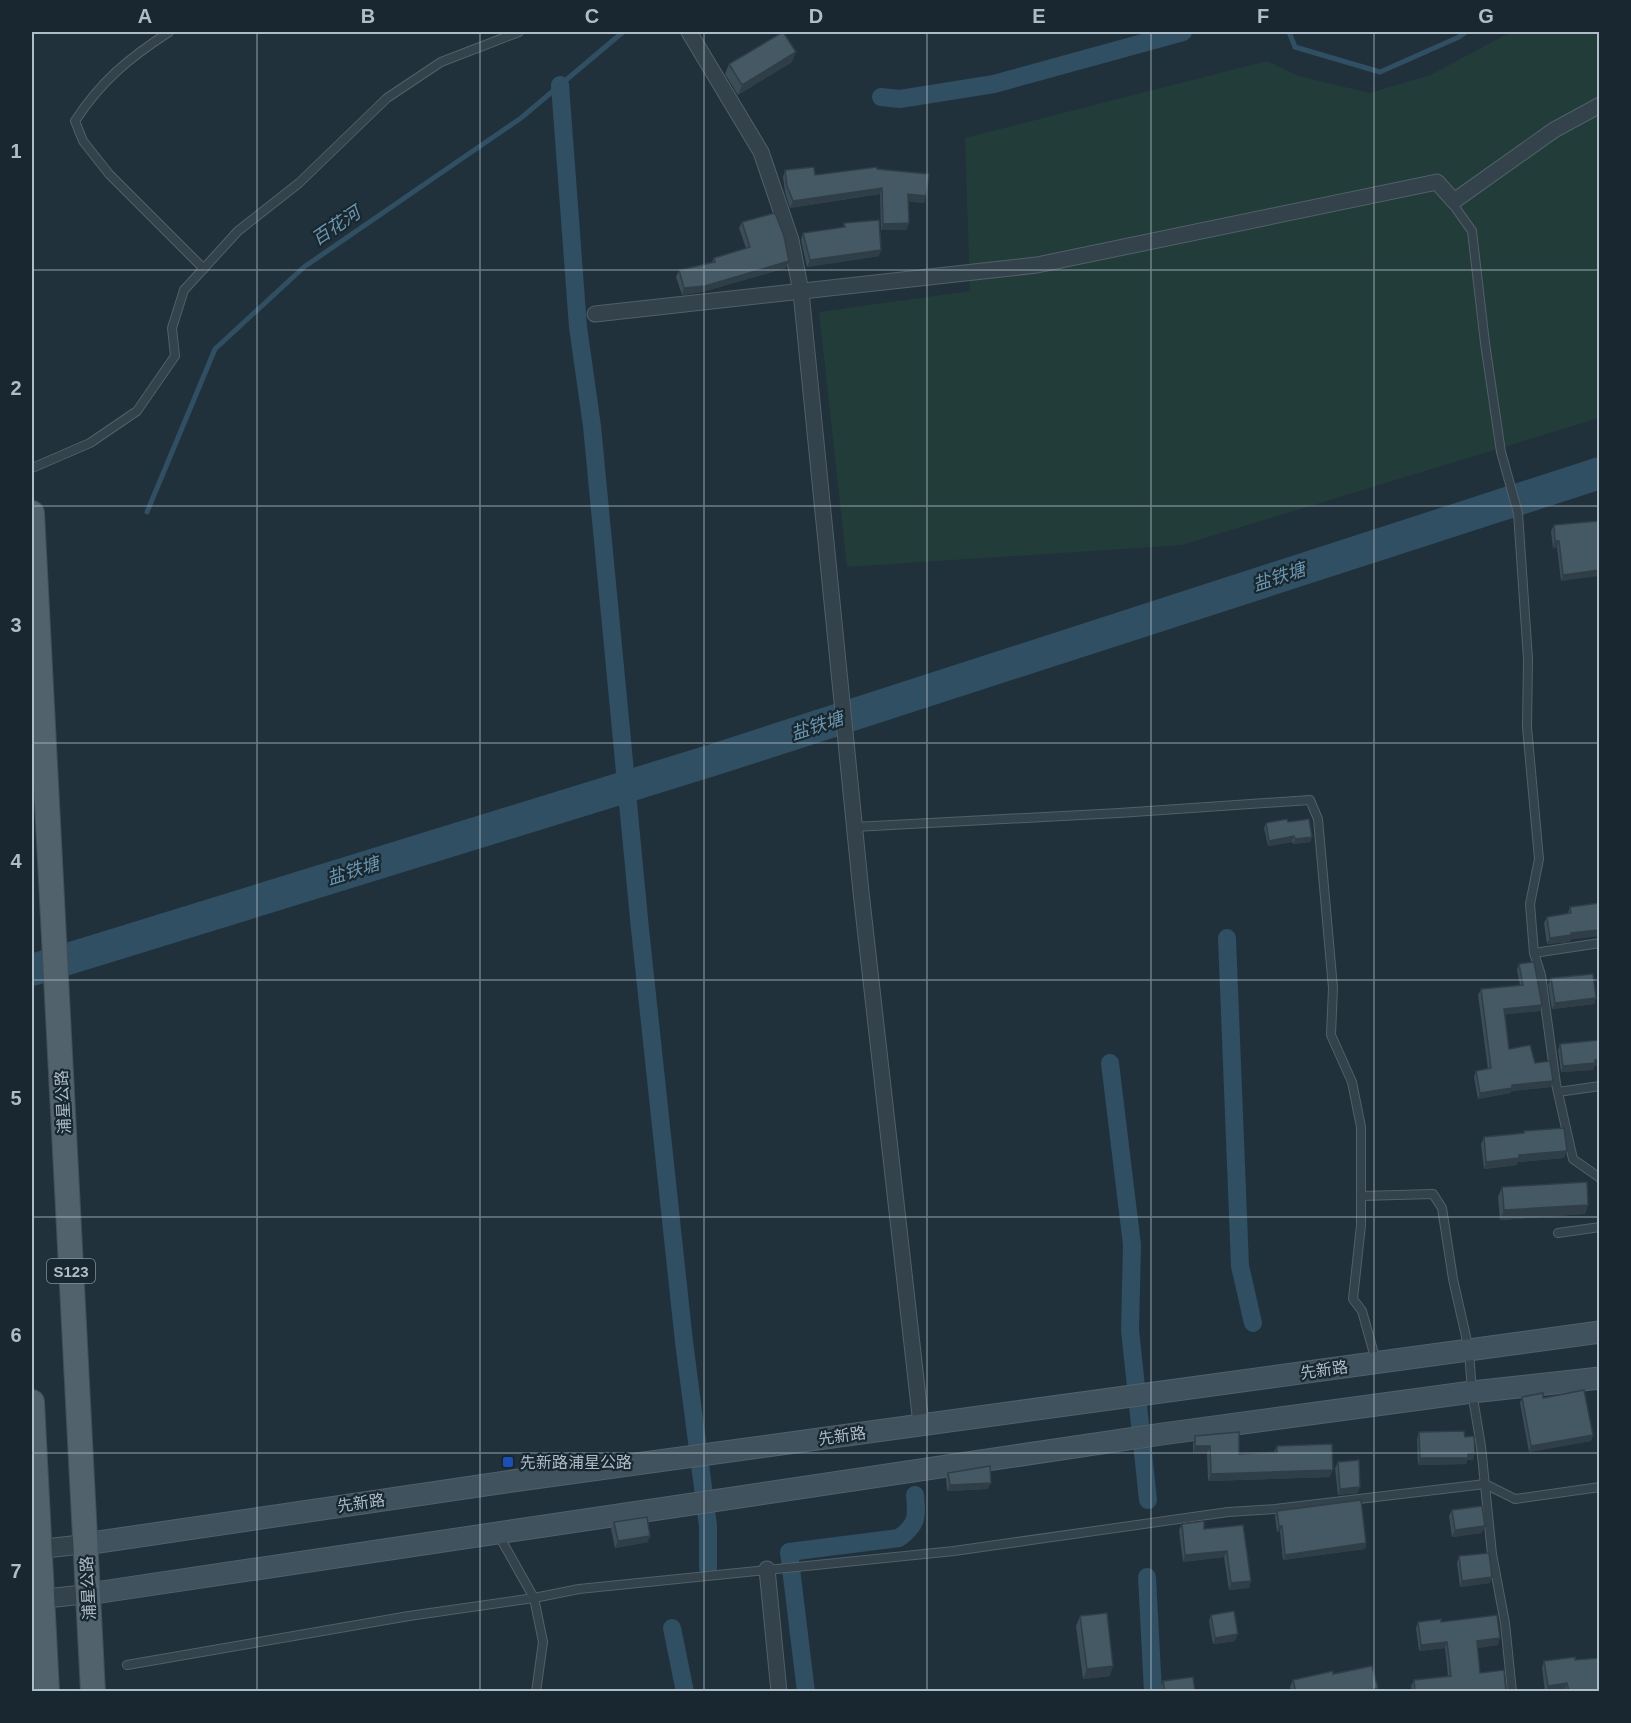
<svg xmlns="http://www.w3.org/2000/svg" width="1631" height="1723" viewBox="0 0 1631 1723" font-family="Arial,'Noto Sans SC',sans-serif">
<rect width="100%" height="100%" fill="#20313b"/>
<!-- green -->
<path fill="#223c3a" d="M1511,32H1599V418L1182,545L847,567L819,312L970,291L965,138L1267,61L1298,76L1370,93L1430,75Z"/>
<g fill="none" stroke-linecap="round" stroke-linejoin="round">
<!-- stream -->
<g stroke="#304f62" stroke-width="5">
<path d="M1289,32L1295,47L1380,72L1459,37L1466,32"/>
<path d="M147,512L215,349L304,267L521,118L623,32"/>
</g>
<!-- canal -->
<g stroke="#304f62" stroke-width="18">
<path d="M560,85L578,327L592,426L640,929L684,1342L708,1526V1568"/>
<path d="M881,97L900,99L994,84L1183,32"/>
<path d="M1227,938L1240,1266L1253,1323"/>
<path d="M1110,1063L1132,1245L1130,1330L1148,1500"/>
<path d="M1147,1577L1153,1692"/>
<path d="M672,1628L685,1692"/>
<path d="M806,1692L789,1552L899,1538C918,1524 917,1517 915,1495"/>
</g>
<!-- river -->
<path stroke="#304f62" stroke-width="32" d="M32,970L716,759L1600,473"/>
<!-- service casing -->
<g stroke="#516069" stroke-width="10">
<g id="service">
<path d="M169,32C129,58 101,81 75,121L83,141L109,174L204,269"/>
<path d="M1450,200L1472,231L1485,343L1501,452L1518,513L1528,659L1527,727L1539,859L1530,904L1534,953L1541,975L1556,1084L1573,1159L1600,1178"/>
<path d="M32,468L90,443L137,411L175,356L172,328L184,290L238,231L299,183L387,98L441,62L519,32"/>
<path d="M854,827L1119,813L1310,800L1318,819L1333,988L1331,1035L1352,1082L1361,1127V1225L1353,1299L1362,1311L1376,1361"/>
<path d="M1534,953L1600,943"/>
<path d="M1558,1092L1600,1086"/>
<path d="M1361,1196L1433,1194L1442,1208L1453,1279L1469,1350L1472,1392L1481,1446L1492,1554L1505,1623L1512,1692"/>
<path d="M1558,1233L1600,1227"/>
<path d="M498,1534L534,1598L543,1642L536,1692"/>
<path d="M127,1665L409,1616L534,1598L579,1589L954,1551L1228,1512L1275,1509L1485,1484L1515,1499L1600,1487"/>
</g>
</g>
<!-- minor casing -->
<g stroke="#516069" stroke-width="17">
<g id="minor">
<path d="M689,32L761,152L791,240L801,292L861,892L921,1424"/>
<path d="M595,314L1037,265L1437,182L1454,201L1554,130L1600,105"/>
<path d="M767,1569L779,1692"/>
</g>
</g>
<!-- tertiary casing -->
<g stroke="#516069" stroke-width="20">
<g id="tertiary">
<path d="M32,1550L85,1544"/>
<path d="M32,1600L88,1594"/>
</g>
</g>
<!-- secondary casing -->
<g stroke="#516069" stroke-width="23">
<g id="secondary">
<path d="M85,1544L512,1481L1600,1332"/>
<path d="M88,1594L1162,1434L1472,1392L1600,1378"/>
</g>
</g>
<!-- primary casing -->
<g stroke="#404e58" stroke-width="26">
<g id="primary">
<path d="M32,513L93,1692"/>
<path d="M32,1402L47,1692"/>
</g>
</g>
<!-- service -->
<use href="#service" stroke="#33424b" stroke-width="8"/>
<!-- minor -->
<use href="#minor" stroke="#33424b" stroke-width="15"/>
<!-- tertiary -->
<use href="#tertiary" stroke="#33424b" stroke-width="18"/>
<!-- secondary -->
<use href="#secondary" stroke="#41525f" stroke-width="21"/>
<!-- primary -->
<use href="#primary" stroke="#51626c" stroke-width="24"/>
</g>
<!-- wall -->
<g fill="#3b4d57">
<path d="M792,62L738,95L725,74L729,64Z"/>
<path d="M877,169L926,196L924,203L908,201L909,223L906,230H881L880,194L790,208L785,192L783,177L785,170L815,175Z"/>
<path d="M742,222L786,268L702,292L682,295L676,277L679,270L712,262L714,258L746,248L739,228Z"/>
<path d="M844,223L879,256L807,267L801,240L803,233L843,227Z"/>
<path d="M1598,521L1561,581L1557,547L1553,548L1551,531L1554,525Z"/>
<path d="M1288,822L1312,837L1310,842L1293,844L1292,842L1268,846L1264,828L1266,823Z"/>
<path d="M1599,903L1569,942L1547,944L1544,923L1547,917L1568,913L1570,907Z"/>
<path d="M1519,964L1540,1011L1505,1014L1509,1049L1535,1063L1551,1087L1511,1091L1510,1093L1478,1099L1474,1077L1476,1071L1488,1069L1478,995L1481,989L1520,985L1517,970Z"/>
<path d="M1551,978L1596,998L1594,1004L1552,1009L1548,985Z"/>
<path d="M1599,1040V1066H1594L1593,1070L1561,1072L1558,1050L1560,1044Z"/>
<path d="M1524,1131L1564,1158L1518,1162L1517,1165L1484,1169L1481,1144L1484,1137L1523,1134Z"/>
<path d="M1502,1187L1588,1205L1585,1214L1500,1220L1498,1197Z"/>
<path d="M1522,1397L1543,1398L1593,1435L1591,1441L1529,1452L1520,1403Z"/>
<path d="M1419,1432L1465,1437L1473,1460H1467L1466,1464L1418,1465L1417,1439Z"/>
<path d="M1195,1436L1239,1454L1274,1452L1277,1446L1330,1477L1208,1481L1207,1453H1193V1443Z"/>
<path d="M1338,1462L1358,1493L1338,1495L1335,1468Z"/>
<path d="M948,1473L988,1489L947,1491L946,1479Z"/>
<path d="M1452,1510L1482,1533L1452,1537L1449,1516Z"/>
<path d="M1277,1511L1366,1543L1365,1549L1283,1560L1280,1531L1277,1532L1275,1516Z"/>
<path d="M614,1522L648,1542L615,1548L611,1529Z"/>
<path d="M1182,1524L1204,1529L1243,1525L1251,1581L1249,1588L1229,1590L1224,1557L1183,1562L1179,1530Z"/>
<path d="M1459,1556L1490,1583L1460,1587L1457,1563Z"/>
<path d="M1211,1615L1235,1641L1213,1644L1209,1621Z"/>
<path d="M1080,1616L1110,1676L1083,1679L1076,1626Z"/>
<path d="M1418,1622H1441L1498,1645L1477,1648L1480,1673L1506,1692H1412L1411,1686L1414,1680L1448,1676L1445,1648L1419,1651L1416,1628Z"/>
<path d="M1575,1660L1599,1692H1565V1689L1545,1692L1542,1668L1544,1661Z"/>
<path d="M1333,1674L1378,1688L1377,1692H1292L1290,1687L1293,1680Z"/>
<path d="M1163,1681L1195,1692H1162L1161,1687Z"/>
</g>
<!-- shaded-wall -->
<g fill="#303e47">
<path d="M796,52L792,62L738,95L742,85Z"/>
<path d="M882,188L880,194L790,208L793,201Z"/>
<path d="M908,194L926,196L924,203L905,201Z"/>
<path d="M909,223L906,230H881L883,224Z"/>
<path d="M881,250L879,256L807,267L810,260Z"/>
<path d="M789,261L786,268L702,292L682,295L684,288Z"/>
<path d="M1555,541H1559L1557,547L1553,548Z"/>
<path d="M1599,570V576L1561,581L1563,575Z"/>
<path d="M1294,836L1292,842L1268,846L1269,841Z"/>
<path d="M1312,837L1310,842L1293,844L1295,839Z"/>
<path d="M1599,930V936L1569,940V942L1547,944L1550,938L1571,933Z"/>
<path d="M1596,998L1594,1004L1552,1009L1555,1003Z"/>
<path d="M1542,1005L1540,1011L1502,1015L1504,1009Z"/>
<path d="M1595,1060H1599V1066H1594L1593,1070L1561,1072L1563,1066Z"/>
<path d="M1553,1081L1551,1087L1511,1091L1510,1093L1478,1099L1480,1093L1512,1085Z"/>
<path d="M1567,1151L1564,1158L1518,1162L1517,1165L1484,1169L1486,1162L1519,1155Z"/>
<path d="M1588,1205L1585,1214L1500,1220L1504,1210Z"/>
<path d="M1593,1435L1591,1441L1529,1452L1531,1446Z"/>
<path d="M1195,1446H1210L1207,1453H1193Z"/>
<path d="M1475,1453L1473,1460H1467L1466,1464L1418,1465L1420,1458Z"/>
<path d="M1333,1470L1330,1477L1208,1481L1211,1474Z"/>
<path d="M991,1483L988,1489L947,1491L950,1485Z"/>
<path d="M1360,1487L1358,1493L1338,1495L1340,1489Z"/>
<path d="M1279,1526H1282L1280,1531L1277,1532Z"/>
<path d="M1485,1526L1482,1533L1452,1537L1455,1530Z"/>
<path d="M650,1536L648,1542L615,1548L618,1541Z"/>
<path d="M1366,1543L1365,1549L1283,1560L1285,1555Z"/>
<path d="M1227,1551L1224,1557L1183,1562L1185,1555Z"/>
<path d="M1492,1577L1490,1583L1460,1587L1462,1581Z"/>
<path d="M1251,1581L1249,1588L1229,1590L1231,1583Z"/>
<path d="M1238,1634L1235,1641L1213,1644L1215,1638Z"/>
<path d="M1500,1638L1498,1645L1474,1648L1477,1641Z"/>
<path d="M1447,1642L1445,1648L1419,1651L1421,1645Z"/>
<path d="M1113,1666L1110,1676L1083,1679L1087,1669Z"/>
<path d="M1567,1683L1565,1689L1546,1692L1548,1686Z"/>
<path d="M1378,1688L1377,1692H1363Z"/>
</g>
<!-- building -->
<g fill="#455965" stroke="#303e47" stroke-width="1.5">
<path d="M783,32L796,52L742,85L729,64Z"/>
<path d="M814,167L815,175L877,167V169L929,174L926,196L908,194L909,223L883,224L882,188L793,201L787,186L785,170Z"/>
<path d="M775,213L784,236L789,261L705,286L684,288L679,270L715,262L714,258L750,247L742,222Z"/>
<path d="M879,220L881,250L810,260L803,233L845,227L844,223Z"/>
<path d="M1598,521V523H1599V570L1563,575L1559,541H1555L1554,525Z"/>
<path d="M1287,819L1288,822L1309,819L1312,837L1295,839L1294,836L1269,841L1266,823Z"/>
<path d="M1599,903V930L1571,933V935L1550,938L1547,917L1571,913L1570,907Z"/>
<path d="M1534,962L1542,1005L1504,1009L1509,1049L1530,1045L1535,1063L1550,1061L1553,1081L1512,1085V1088L1480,1093L1476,1071L1491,1068L1481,989L1523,985L1519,964Z"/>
<path d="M1593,974L1596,998L1555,1003L1551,978Z"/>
<path d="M1599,1040V1060H1595V1063L1563,1066L1560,1044Z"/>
<path d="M1564,1128L1567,1151L1519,1155V1158L1486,1162L1484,1137L1524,1133V1131Z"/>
<path d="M1587,1182L1588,1205L1504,1210L1502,1187Z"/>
<path d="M1584,1390L1593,1435L1531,1446L1522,1397L1543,1393V1398Z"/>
<path d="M1464,1431L1465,1437L1474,1436L1475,1453L1468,1454V1458H1420L1419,1432Z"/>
<path d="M1239,1432V1454L1277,1452V1446L1332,1444L1333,1470L1211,1474L1210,1446H1195V1436Z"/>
<path d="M1359,1460L1360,1487L1340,1489L1338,1462Z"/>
<path d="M990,1466L991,1483L950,1485L948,1473Z"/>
<path d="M1361,1500L1366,1543L1285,1555L1282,1526H1279L1277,1511Z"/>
<path d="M1482,1506L1485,1526L1455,1530L1452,1510Z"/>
<path d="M647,1517L650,1536L618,1541L614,1522Z"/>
<path d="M1204,1521V1529L1243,1525L1251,1581L1231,1583L1227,1551L1185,1555L1182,1524Z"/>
<path d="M1489,1553L1492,1577L1462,1581L1459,1556Z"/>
<path d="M1234,1611L1238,1634L1215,1638L1211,1615Z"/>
<path d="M1107,1613L1113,1666L1087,1669L1080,1616Z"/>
<path d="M1497,1615L1500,1638L1477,1641L1480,1673L1504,1670L1506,1692H1415L1414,1680L1451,1676L1447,1642L1421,1645L1418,1622L1441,1619V1622Z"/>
<path d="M1575,1657V1660L1599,1658V1692H1569L1567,1683L1548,1686L1544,1661Z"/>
<path d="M1372,1666L1378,1688L1363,1692H1296L1293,1680L1333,1671V1674Z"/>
<path d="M1193,1677L1195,1692H1165L1163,1681Z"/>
</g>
<!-- grid -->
<path fill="none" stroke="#aebdc8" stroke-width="1.5" stroke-opacity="0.55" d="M257,32V1692M480,32V1692M704,32V1692M927,32V1692M1151,32V1692M1374,32V1692M32,270H1600M32,506H1600M32,743H1600M32,980H1600M32,1217H1600M32,1453H1600"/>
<!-- markers -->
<rect fill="#1a4fb4" stroke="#192730" stroke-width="2" x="502" y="1456" width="12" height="12" rx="3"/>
<g text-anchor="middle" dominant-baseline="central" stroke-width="4.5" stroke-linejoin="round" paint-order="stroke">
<!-- shield labels -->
<rect fill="#192730" stroke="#81909a" stroke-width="1.5" x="47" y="1259" width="48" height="24" rx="4.5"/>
<g font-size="15" font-weight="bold" fill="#aebdc8">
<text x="71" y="1271">S123</text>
</g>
<!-- street labels -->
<g font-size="16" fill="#aebdc8" stroke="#192730">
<text transform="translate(63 1102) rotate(-93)">浦星公路</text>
<text transform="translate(1324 1370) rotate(-8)">先新路</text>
<text transform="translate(842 1436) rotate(-8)">先新路</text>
<text transform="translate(361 1503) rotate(-8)">先新路</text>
<text transform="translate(88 1588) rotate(-93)">浦星公路</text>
</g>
<!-- poi labels -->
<g font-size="16" fill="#aebdc8" stroke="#192730" text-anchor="start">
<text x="520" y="1462">先新路浦星公路</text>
</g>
<!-- water labels -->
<g font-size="18" font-style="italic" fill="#6c96ae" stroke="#192730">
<text transform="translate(336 226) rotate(-34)">百花河</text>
<text transform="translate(1279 577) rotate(-18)">盐铁塘</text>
<text transform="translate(817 726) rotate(-18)">盐铁塘</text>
<text transform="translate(353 871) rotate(-17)">盐铁塘</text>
</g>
</g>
<!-- border -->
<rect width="1631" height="1723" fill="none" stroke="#192730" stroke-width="66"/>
<rect x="33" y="33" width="1565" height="1657" fill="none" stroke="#aebdc8" stroke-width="2"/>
<g font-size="20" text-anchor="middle" font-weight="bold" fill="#aebdc8">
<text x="145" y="23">A</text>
<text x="368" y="23">B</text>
<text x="592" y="23">C</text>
<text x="816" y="23">D</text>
<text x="1039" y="23">E</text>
<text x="1263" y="23">F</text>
<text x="1486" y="23">G</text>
<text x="16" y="158">1</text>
<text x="16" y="395">2</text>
<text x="16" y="632">3</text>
<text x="16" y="868">4</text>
<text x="16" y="1105">5</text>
<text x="16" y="1342">6</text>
<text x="16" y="1578">7</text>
</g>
</svg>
